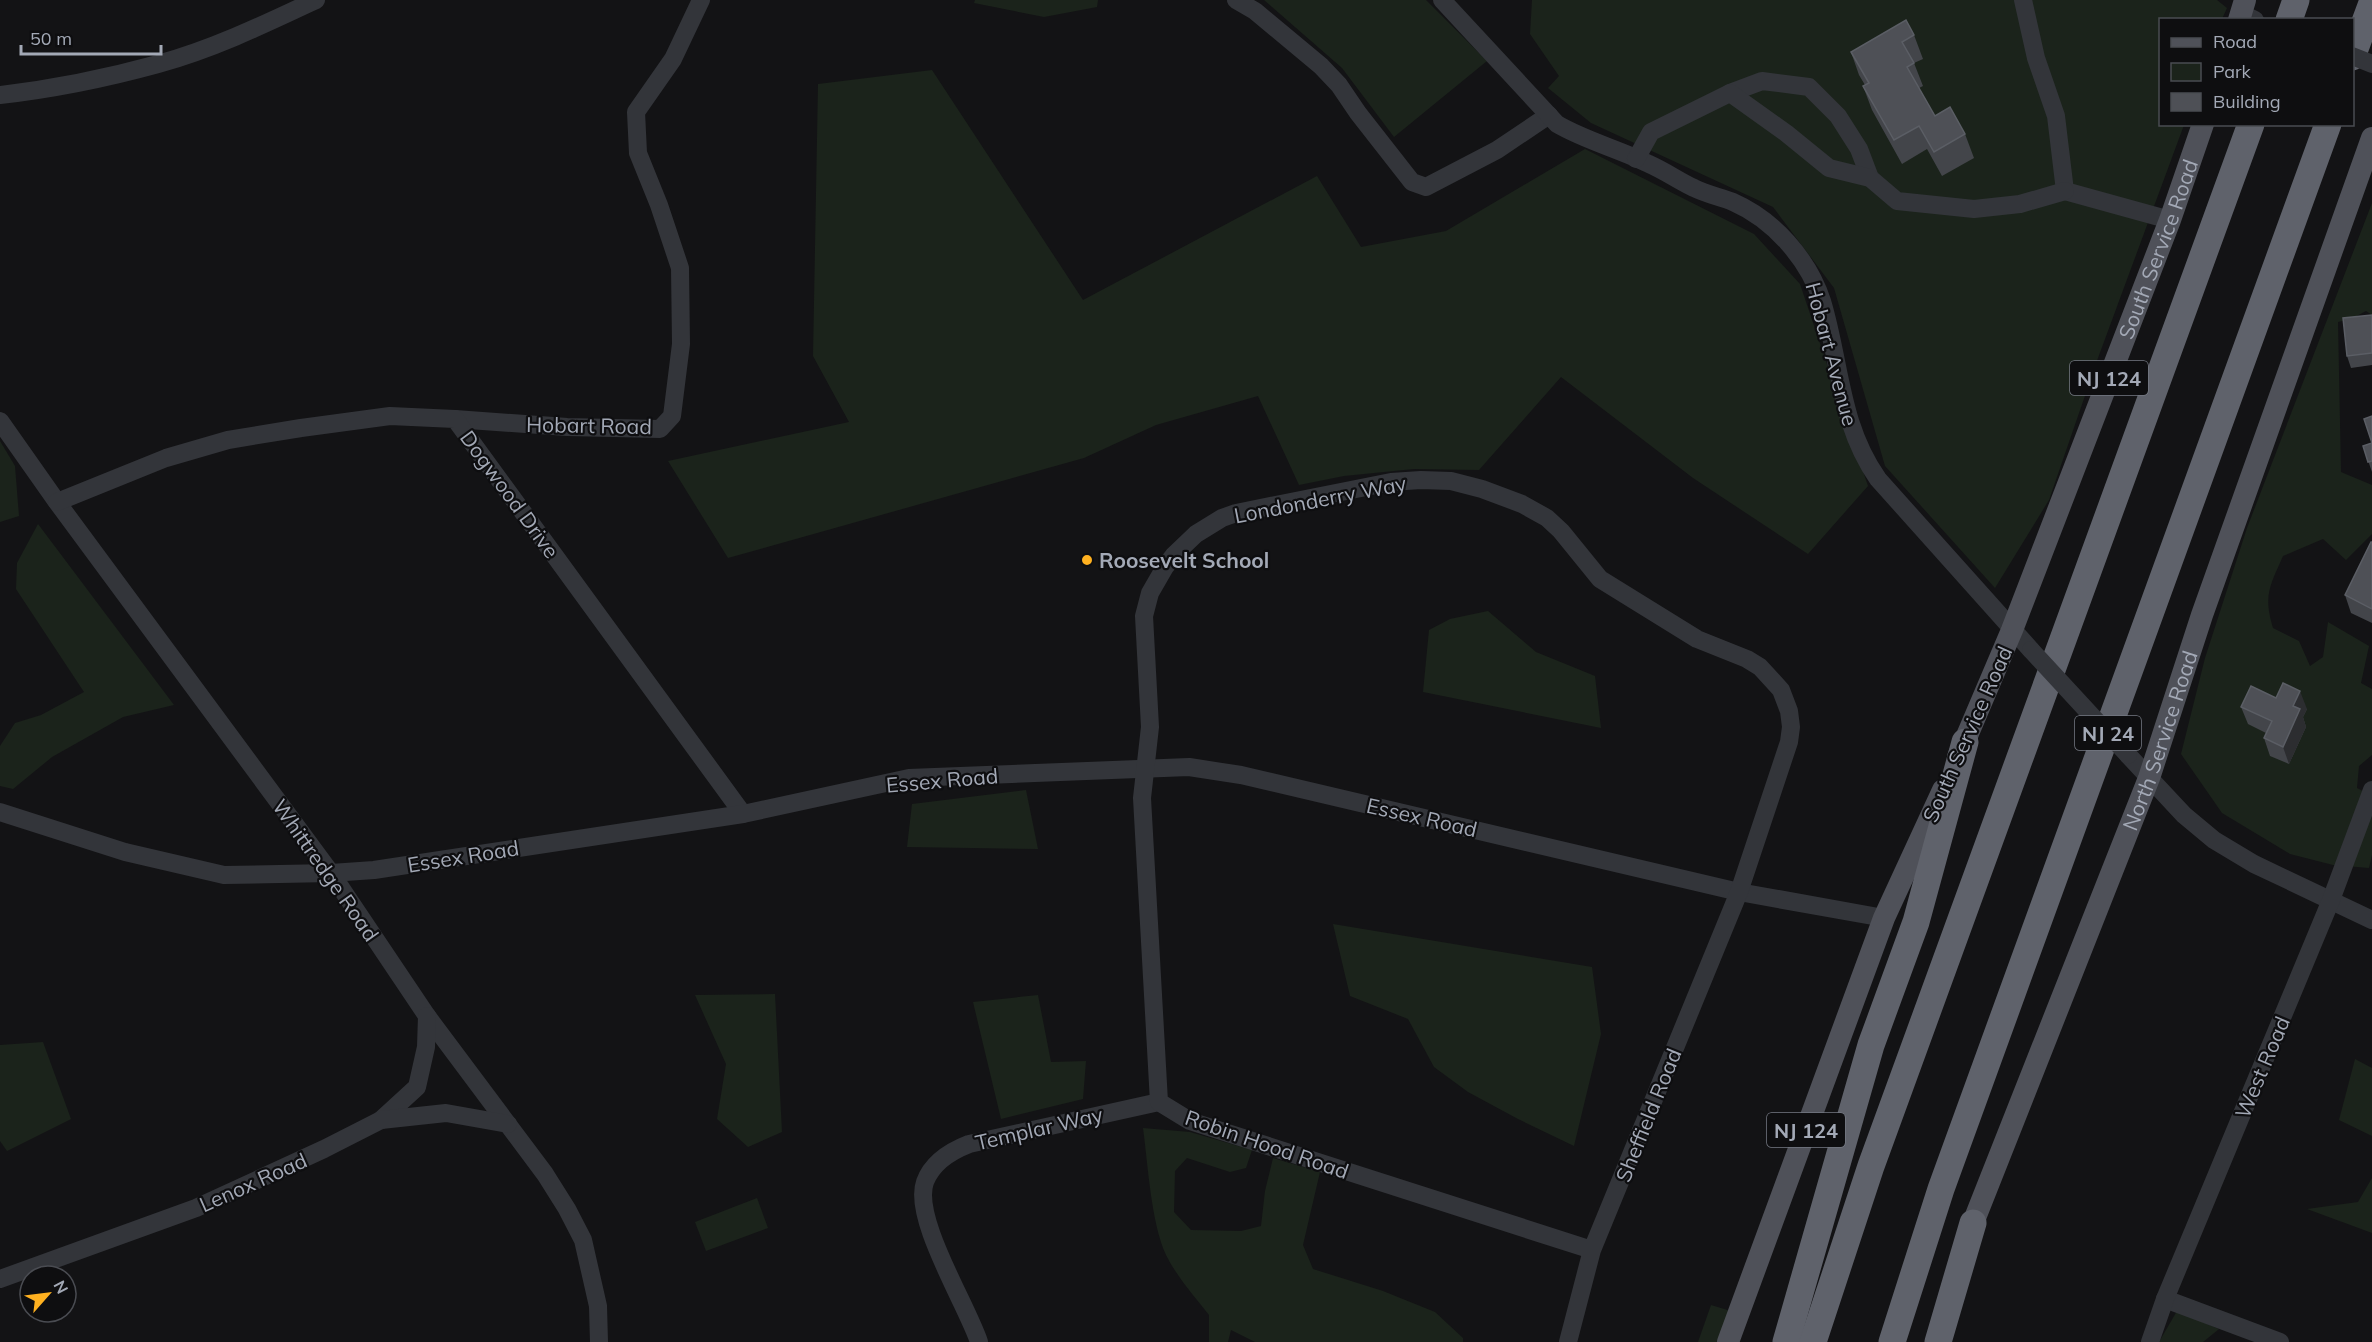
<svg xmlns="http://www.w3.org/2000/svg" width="2372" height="1342" viewBox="0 0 2372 1342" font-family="Mulish,sans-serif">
<rect width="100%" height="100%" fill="#131315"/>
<!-- green -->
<g fill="#1b231b">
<path d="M975,0H1098L1097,7L1044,17L974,3Z"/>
<path d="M1264,0H1426L1487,61L1394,137L1342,68Z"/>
<path d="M1532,0H2217L2227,8L2222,19L2160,20V124L2184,125L2098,358L2049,500L1995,588L1885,466L1834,288L1773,207L1591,123L1548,88L1559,76L1530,34Z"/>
<path d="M932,70L1083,300L1317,176L1361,247L1446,231L1585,149L1754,234L1800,284L1868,486L1808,554L1693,478L1561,377L1479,470L1414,469L1344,476L1299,485L1258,396L1156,425L1084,458L728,558L668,461L849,422L813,356L818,84Z"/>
<path d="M2372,203V315L2366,311L2351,319L2338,322L2341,472L2372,485V534L2346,560L2323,539L2283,556C2270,586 2263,595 2273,628L2299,641L2310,666L2323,657L2328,622L2369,646L2361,683L2372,689V755L2359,766L2357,788L2372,796V855L2369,868L2333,865L2290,854L2222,813L2181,754L2205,658L2247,528Z"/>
<path d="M0,441L15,466L19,516L0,522Z"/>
<path d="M38,524L174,705L123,717L52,757L13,789L0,786V746L15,723L41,715L84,692L16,589L17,563Z"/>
<path d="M1488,611L1536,652L1595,676L1601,728L1423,692L1429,630L1450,619Z"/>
<path d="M1026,790L1038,849L907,847L912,804Z"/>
<path d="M1333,924L1592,967L1601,1034L1574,1146L1518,1119L1468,1092L1434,1067L1408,1019L1350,996Z"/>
<path d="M775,994L782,1132L748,1147L717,1119L726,1064L695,995Z"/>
<path d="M1038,995L1051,1062L1086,1061L1083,1099L1001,1119L973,1002Z"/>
<path d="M43,1042L71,1119L7,1151L0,1141V1045Z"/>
<path d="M2355,1059L2372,1068V1136L2339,1120Z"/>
<path d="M1143,1128L1190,1132L1252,1150L1246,1168L1230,1172L1187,1158L1175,1171L1174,1212L1191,1230L1241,1231L1261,1226L1265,1191L1273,1158L1320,1172L1303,1245L1313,1269L1383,1291L1435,1312L1463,1338V1342H1255L1231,1330L1228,1342H1209V1315C1194,1296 1177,1277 1166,1255C1151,1222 1148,1165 1143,1128Z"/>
<path d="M2372,1178V1233L2307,1209L2358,1202Z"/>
<path d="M757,1198L768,1228L706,1251L695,1222Z"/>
<path d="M1711,1305L1734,1312L1724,1342H1698Z"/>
<path d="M2177,1311L2219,1329L2203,1342H2159Z"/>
</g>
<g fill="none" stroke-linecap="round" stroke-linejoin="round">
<!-- minor -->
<g stroke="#33353a" stroke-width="18">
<path d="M1236,0L1255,11L1321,66L1339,85L1358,113L1412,182L1426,187L1497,150L1549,115"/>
<path d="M1442,0L1557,124C1586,141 1619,149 1649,164C1665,171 1679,181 1694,188C1706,194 1720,197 1733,202C1774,220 1808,259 1822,301C1841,364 1839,423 1878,479L2031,650"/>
<path d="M2023,0L2036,58L2056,116L2065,191L2170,220"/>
<path d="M2251,18L2255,20"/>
<path d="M1730,93L1762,81L1809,87L1838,116L1859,149L1870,178"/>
<path d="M0,95C53,89 107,78 158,64C213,49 265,24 316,0"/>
<path d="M1636,159L1651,132L1730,93L1786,133L1829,168L1870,178L1897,201L1974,209L2020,204L2065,191"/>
<path d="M455,419L567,427L660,429L672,416L681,344L680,268L659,205L638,153L636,112L673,59L701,0"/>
<path d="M0,421L57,502L331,873L427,1016L545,1174L567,1209L583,1240L598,1306L599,1342"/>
<path d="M57,502L166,458L228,440L301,428L390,416L455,419L743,814"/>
<path d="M2128,755L2184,815L2214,840L2254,864L2372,920"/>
<path d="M0,812L125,852L224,875L331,873L374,870L743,814L909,778L1189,767L1241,775L1739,892L1884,918"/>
<path d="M381,1120L417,1087L426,1047L427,1016"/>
<path d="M0,1279L196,1208L324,1149L381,1120L446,1113L508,1124"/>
<path d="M2165,1299L2280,1342"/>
<path d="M979,1342C967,1305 912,1218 925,1182C932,1163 951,1151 969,1144L1159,1102"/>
<path d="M1568,1342L1592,1250L1739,892L1789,742L1791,727L1789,711L1781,690L1760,667L1747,659L1697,639L1600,579L1561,531L1547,518L1522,504L1482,489L1451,481L1421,480L1391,482L1236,513L1222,518L1196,534L1174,555L1165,567L1150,593L1144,616L1150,727L1142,798L1159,1102L1190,1121L1592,1250"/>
<path d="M2150,1342L2165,1299L2331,900L2372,790"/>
</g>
<!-- major -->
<g stroke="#4f5159" stroke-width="22">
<path d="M2239,20L2245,0"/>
<path id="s1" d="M1958,757L2012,630L2170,220L2203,124"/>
<path id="s2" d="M1969,1241L1973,1223L2149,778L2202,615L2372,138"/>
<path d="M1728,1342L1884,918L1943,790"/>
</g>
<!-- highway -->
<g stroke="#5f626b" stroke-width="27">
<path d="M2289,20L2296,0"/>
<path d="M2352,57L2372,3"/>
<path d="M1786,1342L1871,1045L1916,922L1965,742"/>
<path d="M1813,1342L1871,1166L2251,124"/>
<path d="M1892,1342L1941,1189L2328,124"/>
<path d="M1938,1342L1973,1223"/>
</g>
<!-- minor-bridge -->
<g stroke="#33353a" stroke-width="18">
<path d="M2352,56L2372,64"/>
<path d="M2031,650L2128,755"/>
</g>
</g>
<!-- wall -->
<g fill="#43454a">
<path d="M1914,35L1923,59L1914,63L1923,86L1919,88L1935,116L1965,134L1974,158L1942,176L1927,149L1902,164L1872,110L1863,86L1865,85L1859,75L1851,52Z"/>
<path d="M2372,315V365L2351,368L2347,356Z"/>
<path d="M2372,416V472L2363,446L2372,443Z"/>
<path d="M2372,542V623L2351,613L2345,595Z"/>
<path d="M2276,698L2307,709L2303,717L2306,727L2289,764L2270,756L2264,738L2266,733L2248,724L2241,707Z"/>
</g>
<!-- shaded-wall -->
<path fill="#2c2d30" d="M2300,691L2307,709L2303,717L2306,727L2289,764L2283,747L2293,706Z"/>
<!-- building -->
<g fill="#4e5056" stroke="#5b5e65" stroke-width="1.5">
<path d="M1906,20L1914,35L1902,42L1914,63L1907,67L1935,116L1950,107L1965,134L1934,152L1919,126L1894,140L1863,86L1869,83L1851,52Z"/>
<path d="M2372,315V353L2347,356L2343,318Z"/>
<path d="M2372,416V461L2368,462L2363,446L2372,443L2364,419Z"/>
<path d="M2371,542H2372V609L2345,595Z"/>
<path d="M2283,683L2300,691L2293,706L2300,709L2283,747L2264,738L2272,721L2241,707L2251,686L2276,698Z"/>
</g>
<!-- markers -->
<circle fill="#ffb120" stroke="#0e0e10" stroke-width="2" cx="1087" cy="560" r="6"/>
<g text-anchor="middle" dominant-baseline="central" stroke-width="4.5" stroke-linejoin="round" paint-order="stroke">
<!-- shield labels -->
<g fill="#0e0e10" stroke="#767a84" stroke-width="1.5">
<rect x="2070" y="361" width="78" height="34" rx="4.5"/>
<rect x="2075" y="716" width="66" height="34" rx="4.5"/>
<rect x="1767" y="1113" width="78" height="34" rx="4.5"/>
</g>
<g font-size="20" font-weight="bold" fill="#a3a9b6">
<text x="2109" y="378">NJ 124</text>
<text x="2108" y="733">NJ 24</text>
<text x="1806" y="1130">NJ 124</text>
</g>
<!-- street labels -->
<g font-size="21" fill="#a3a9b6" stroke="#0e0e10">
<text stroke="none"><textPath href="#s1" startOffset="546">South Service Road</textPath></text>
<text transform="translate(1832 354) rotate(75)">Hobart Avenue</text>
<text transform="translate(589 425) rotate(1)">Hobart Road</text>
<text transform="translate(510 494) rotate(54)">Dogwood Drive</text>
<text transform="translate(1320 499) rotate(-11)">Londonderry Way</text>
<text transform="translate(1967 734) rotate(-66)">South Service Road</text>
<text stroke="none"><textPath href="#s2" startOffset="536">North Service Road</textPath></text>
<text transform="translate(942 780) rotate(-5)">Essex Road</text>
<text transform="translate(1422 817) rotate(13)">Essex Road</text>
<text transform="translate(463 856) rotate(-9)">Essex Road</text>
<text transform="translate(326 870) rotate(55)">Whittredge Road</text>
<text transform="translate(2262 1067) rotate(-67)">West Road</text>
<text transform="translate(1648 1115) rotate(-68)">Sheffield Road</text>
<text transform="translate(1039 1128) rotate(-13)">Templar Way</text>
<text transform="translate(1267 1144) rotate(19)">Robin Hood Road</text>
<text transform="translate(253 1182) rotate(-24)">Lenox Road</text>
</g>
<!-- poi labels -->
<g font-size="21" font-weight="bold" fill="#a3a9b6" stroke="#0e0e10" text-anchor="start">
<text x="1099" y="560">Roosevelt School</text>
</g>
</g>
<!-- legend -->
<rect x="2159" y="18" width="195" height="108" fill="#0e0e10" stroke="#4a4c52" stroke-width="1.5"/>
<rect x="2171" y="38" width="30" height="9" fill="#4f5159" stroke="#4a4c52" stroke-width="1.5"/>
<text x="2213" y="48" font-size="18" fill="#a3a9b6">Road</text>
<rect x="2171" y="63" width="30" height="18" fill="#1b231b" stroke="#4a4c52" stroke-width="1.5"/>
<text x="2213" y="78" font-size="18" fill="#a3a9b6">Park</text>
<rect x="2171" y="93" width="30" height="18" fill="#4e5056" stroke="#4a4c52" stroke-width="1.5"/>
<text x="2213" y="108" font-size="18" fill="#a3a9b6">Building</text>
<!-- north arrow -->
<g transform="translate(48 1294) rotate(62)"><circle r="28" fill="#0e0e10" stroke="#4a4c52" stroke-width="1.5"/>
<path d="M0-4.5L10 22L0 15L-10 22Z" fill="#ffb120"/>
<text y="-9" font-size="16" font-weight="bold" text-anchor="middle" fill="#a3a9b6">N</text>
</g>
<!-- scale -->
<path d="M21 45v9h140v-9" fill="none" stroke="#a3a9b6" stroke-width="3"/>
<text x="30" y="45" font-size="18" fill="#a3a9b6" stroke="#0e0e10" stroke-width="4.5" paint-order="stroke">50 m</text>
</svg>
